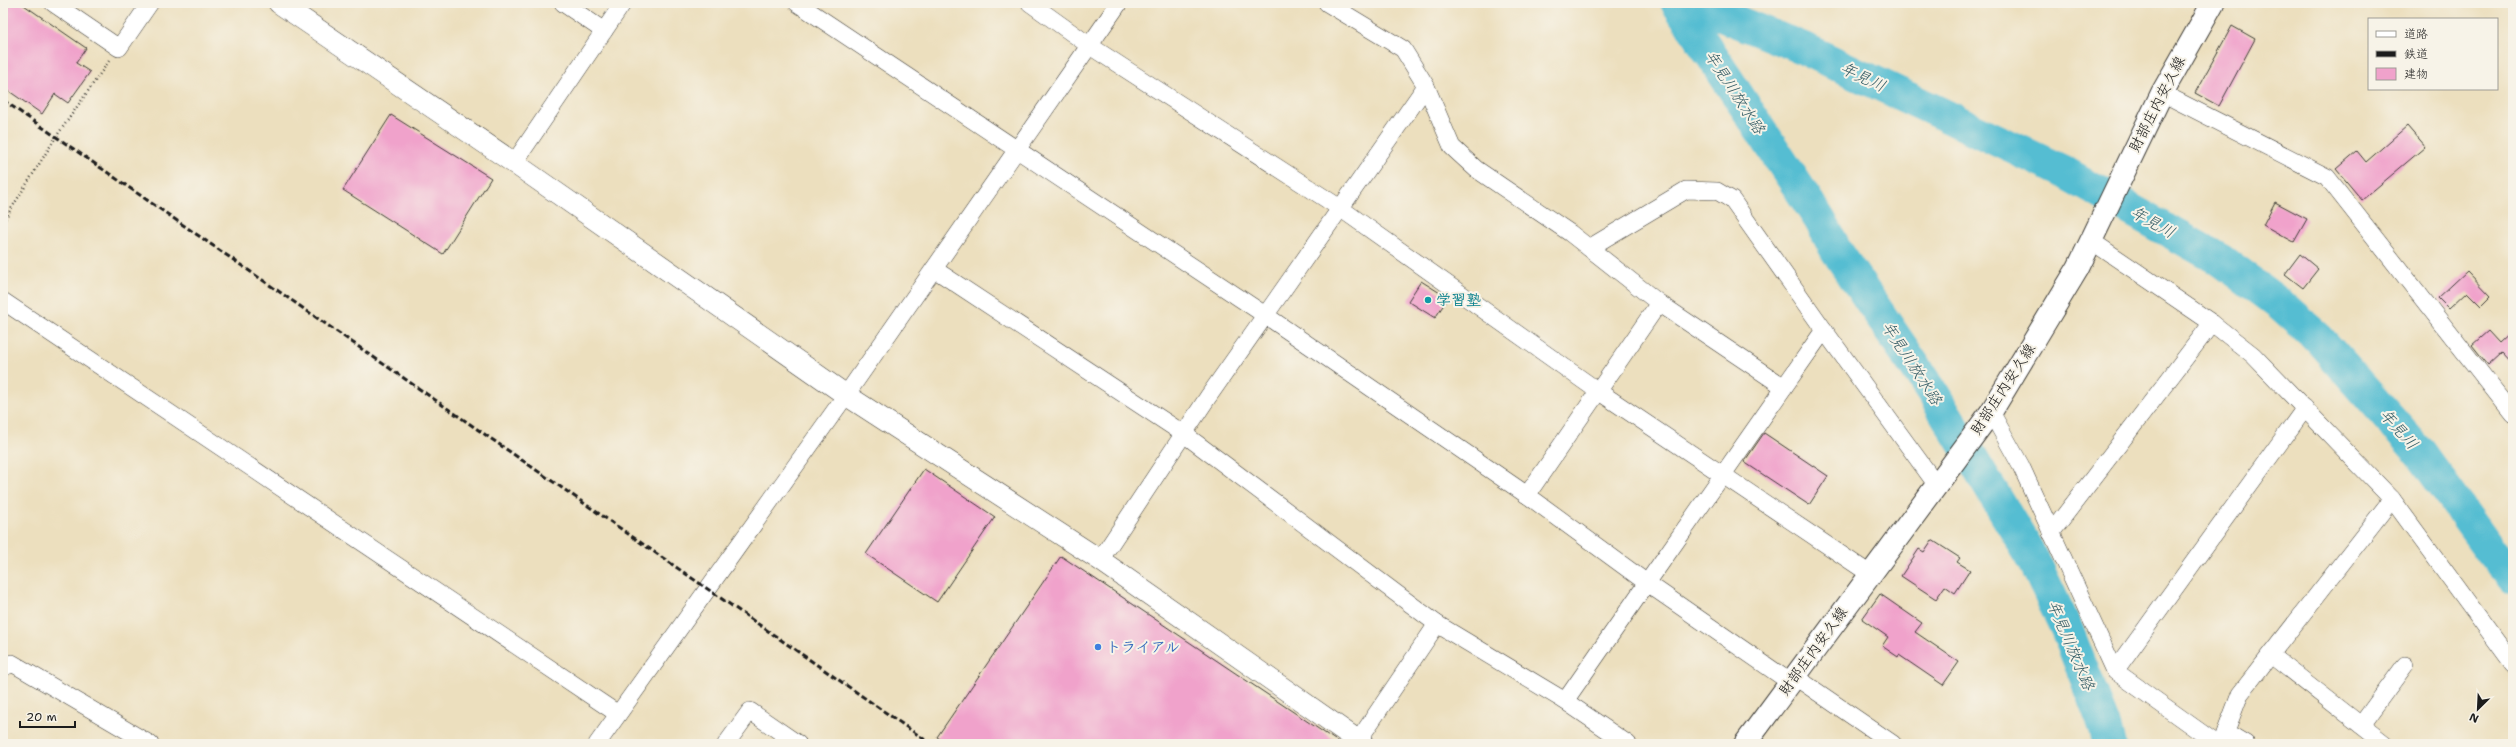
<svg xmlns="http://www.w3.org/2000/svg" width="2516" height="747" viewBox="0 0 2516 747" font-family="'Shantell Sans','Klee One',sans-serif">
<rect width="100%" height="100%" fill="#f7f3e8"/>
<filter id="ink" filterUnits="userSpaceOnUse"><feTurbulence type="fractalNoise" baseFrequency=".025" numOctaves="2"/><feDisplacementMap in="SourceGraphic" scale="8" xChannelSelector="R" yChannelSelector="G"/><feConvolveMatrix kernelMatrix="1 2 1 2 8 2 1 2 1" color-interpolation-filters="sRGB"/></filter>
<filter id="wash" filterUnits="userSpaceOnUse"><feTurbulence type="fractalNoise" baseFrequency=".012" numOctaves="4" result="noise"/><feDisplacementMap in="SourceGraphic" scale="16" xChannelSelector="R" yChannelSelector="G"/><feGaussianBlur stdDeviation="0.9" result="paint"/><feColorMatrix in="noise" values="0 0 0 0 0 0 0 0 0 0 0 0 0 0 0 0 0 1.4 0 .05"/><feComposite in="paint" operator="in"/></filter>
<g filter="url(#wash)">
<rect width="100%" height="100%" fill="#ecdfbe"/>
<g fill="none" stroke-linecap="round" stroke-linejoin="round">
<!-- river -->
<g stroke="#55bdd2" stroke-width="33">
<path d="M1677,3L1820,220L1836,250L1933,393L2034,561L2067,630L2105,727L2109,744"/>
<path d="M1690,3L1805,49L2062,171L2222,261L2280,304L2318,338L2421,454L2492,553L2513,578"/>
</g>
</g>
<g id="blocks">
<!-- building -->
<g fill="#f0a2cb">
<path d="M3,3H21L86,48L76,63L90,72L68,103L55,94L42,114L3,87Z"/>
<path d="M2232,26L2255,39L2219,106L2195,93Z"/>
<path d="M391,115L491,178L443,254L343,190Z"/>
<path d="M2407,126L2425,147L2362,200L2336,169L2357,151L2366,162Z"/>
<path d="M2275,202L2307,219L2294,242L2263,225Z"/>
<path d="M2300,254L2318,269L2303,288L2285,274Z"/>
<path d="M2467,271L2491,296L2481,306L2467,292L2449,309L2438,298Z"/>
<path d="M1421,281L1448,298L1435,318L1408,301Z"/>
<path d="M2513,330V366L2501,353L2488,365L2472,345L2488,331L2499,343Z"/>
<path d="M1764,433L1828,476L1809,505L1744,462Z"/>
<path d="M924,469L995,517L937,602L866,554Z"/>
<path d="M1932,540L1960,558L1957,562L1970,570L1955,593L1945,586L1936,599L1901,576L1919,549L1924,552Z"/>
<path d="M1061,556L1341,744H947L937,737Z"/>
<path d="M1880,594L1922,623L1915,632L1959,662L1943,685L1899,655L1898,657L1882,646L1888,637L1862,619Z"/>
</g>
</g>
</g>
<g filter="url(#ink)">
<use href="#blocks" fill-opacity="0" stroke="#3b3934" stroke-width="1"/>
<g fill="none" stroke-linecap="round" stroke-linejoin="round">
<!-- minor casing -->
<g stroke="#3b3934" stroke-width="18">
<g id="minor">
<path d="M53,3L119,48L150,3"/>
<path d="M563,3L604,31"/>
<path d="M797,3L1265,315L1527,495"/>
<path d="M1030,3L1090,46L1340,208L1598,391L1870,574"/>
<path d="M1327,3L1403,49L1426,86L1452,147L1476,169L1570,233L1659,303L1527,495L1647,583L1565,701L1437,624L1358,741"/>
<path d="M2162,93L2327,177L2513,414"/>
<path d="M514,163L623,3"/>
<path d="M2090,240L2212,323L2253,355L2392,499L2513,664"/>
<path d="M1589,248L1686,190L1717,191L1732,200L1824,330"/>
<path d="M934,269L1184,434L1437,624"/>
<path d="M3,301L618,714"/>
<path d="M1659,303L1784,387"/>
<path d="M1991,412L2021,466L2115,671L2217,744"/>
<path d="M2051,533L2212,323"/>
<path d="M1100,560L1208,397L1426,86"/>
<path d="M2271,655L2385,744"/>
<path d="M3,668L12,663L150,744"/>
<path d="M2115,671L2305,408"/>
<path d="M1794,676L1893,744"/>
<path d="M1790,682L1647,583L1824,330L1936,484"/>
<path d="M1565,701L1628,744"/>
<path d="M2361,725L2405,665"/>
<path d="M2226,732L2246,744"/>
<path d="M597,744L846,395L1119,3"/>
<path d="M726,744L750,711L798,744"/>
<path d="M2221,744L2240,694L2392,499"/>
</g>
</g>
<!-- tertiary casing -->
<g stroke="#3b3934" stroke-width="22">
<path id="tertiary" d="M279,3L514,163L846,395L1100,560L1363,744"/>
</g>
<!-- secondary casing -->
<g stroke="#3b3934" stroke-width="24">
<path id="secondary" d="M1745,744L1991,412L2078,268L2162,93L2213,3"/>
</g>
<!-- path -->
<path stroke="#3b3934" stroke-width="2.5" stroke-dasharray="1 3" stroke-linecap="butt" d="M3,222L56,137L109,61"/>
<!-- minor -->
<use href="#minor" stroke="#fff" stroke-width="17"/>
<!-- tertiary -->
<use href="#tertiary" stroke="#fff" stroke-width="21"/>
<!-- secondary -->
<use href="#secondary" stroke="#fff" stroke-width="22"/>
<!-- rail -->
<path stroke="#1c1c1c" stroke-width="3" stroke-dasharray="6 3" stroke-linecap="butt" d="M3,100L931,744"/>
</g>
</g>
<!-- markers -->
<circle fill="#0f9aa8" stroke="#f7f3e8" stroke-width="1.5" cx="1428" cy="300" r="4"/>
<circle fill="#3f7fe0" stroke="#f7f3e8" stroke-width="1.5" cx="1098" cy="647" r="4"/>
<g text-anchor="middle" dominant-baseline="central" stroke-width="4" stroke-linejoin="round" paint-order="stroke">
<!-- street labels -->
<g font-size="15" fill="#1c1c1c" stroke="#f7f3e8">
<text transform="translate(2157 104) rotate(-63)">財部庄内安久線</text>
<text transform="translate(2003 389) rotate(-57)">財部庄内安久線</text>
<text transform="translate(1813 651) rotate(-54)">財部庄内安久線</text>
</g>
<!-- culture labels -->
<g font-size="15" font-weight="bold" fill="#0d838f" stroke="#f7f3e8" text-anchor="start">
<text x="1436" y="300">学習塾</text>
</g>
<!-- shop labels -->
<g font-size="15" font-weight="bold" fill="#366cbe" stroke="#f7f3e8" text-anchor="start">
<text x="1106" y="647">トライアル</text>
</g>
<!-- water labels -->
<g font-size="16" font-style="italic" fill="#335c65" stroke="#f7f3e8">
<text transform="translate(1863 77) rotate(25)">年見川</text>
<text transform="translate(1735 92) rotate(57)">年見川放水路</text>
<text transform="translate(2153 222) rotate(29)">年見川</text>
<text transform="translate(1912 363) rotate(57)">年見川放水路</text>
<text transform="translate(2399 429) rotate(48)">年見川</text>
<text transform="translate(2071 645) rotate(67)">年見川放水路</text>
</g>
</g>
<!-- margin -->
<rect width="2516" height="747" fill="none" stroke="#f7f3e8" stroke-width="16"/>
<!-- legend -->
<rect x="2368" y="18" width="130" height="72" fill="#f7f3e8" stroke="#9f9d96"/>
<rect x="2376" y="31" width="20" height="6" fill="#ffffff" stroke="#9f9d96"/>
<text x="2404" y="38" font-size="12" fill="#1c1c1c">道路</text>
<rect x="2376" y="51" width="20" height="6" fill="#1c1c1c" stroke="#9f9d96"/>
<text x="2404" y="58" font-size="12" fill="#1c1c1c">鉄道</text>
<rect x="2376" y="68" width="20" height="12" fill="#f0a2cb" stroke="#9f9d96"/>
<text x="2404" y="78" font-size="12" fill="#1c1c1c">建物</text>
<!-- north arrow -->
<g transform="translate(2478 709) rotate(204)" stroke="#f7f3e8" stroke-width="3" paint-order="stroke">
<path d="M0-3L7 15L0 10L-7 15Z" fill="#1c1c1c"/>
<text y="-6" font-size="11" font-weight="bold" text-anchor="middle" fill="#1c1c1c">N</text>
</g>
<!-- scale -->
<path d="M20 721v6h55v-6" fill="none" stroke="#1c1c1c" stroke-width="2"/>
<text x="26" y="721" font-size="12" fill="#1c1c1c" stroke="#f7f3e8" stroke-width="3" paint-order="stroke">20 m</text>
</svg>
